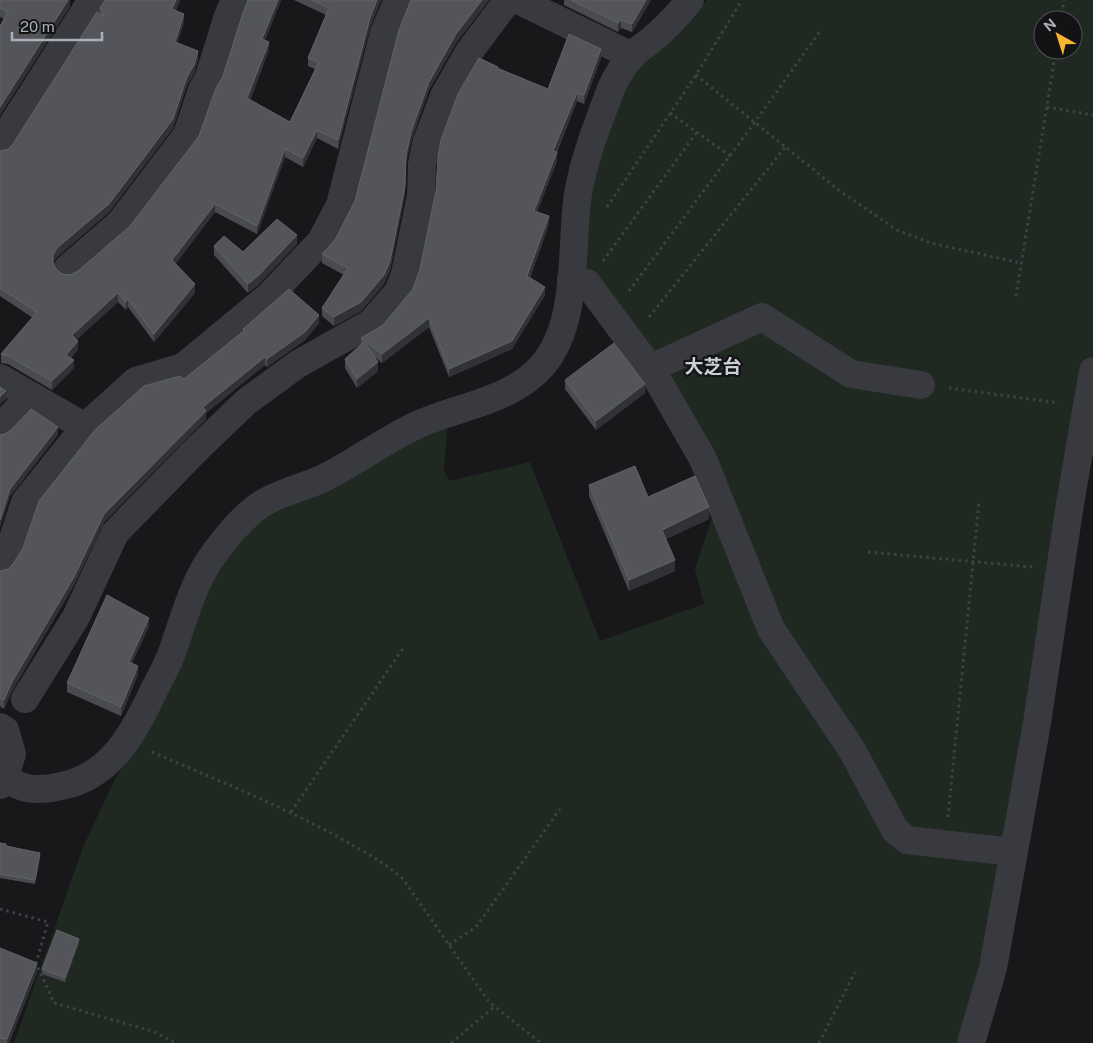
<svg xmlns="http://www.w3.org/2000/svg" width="1093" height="1043" viewBox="0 0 1093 1043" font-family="'Public Sans','Noto Sans JP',sans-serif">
<rect width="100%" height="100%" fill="#18181a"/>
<!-- green -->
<path fill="#202921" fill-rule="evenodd" d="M707,0H1093V353L1072,456L1040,664L964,1043H14L83,847L117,775L145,731L225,554L262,516L290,506L342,480L417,436L447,429L444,471L450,481L530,462L600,641L704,604L695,569L719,497L705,467L587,299L582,254L588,190L622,91L648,56L680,33ZM1043,20H1073V50H1043Z"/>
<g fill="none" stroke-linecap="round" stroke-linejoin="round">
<!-- path -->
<g stroke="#3f4146" stroke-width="3" stroke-dasharray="2.5 4" stroke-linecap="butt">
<path d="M1060,20L1064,0"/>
<path d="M696,75L840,191L897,230L931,243L1021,263"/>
<path d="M1047,107L1093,115"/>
<path d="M670,113L730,156"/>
<path d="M607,207L696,75L742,0"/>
<path d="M603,261L697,132"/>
<path d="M629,291L755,122L820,31"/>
<path d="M1016,296L1056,50"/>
<path d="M649,317L786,146"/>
<path d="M949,388L1059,403"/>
<path d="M868,552L1032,567"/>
<path d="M152,752C213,778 274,803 333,834C357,848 382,860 403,879L489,1002L541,1043"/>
<path d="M291,812L404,647"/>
<path d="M948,817L979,502"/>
<path d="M0,909L48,922L36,963L54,1003L155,1032L175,1043"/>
<path d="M449,945L476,927L560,809"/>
<path d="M451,1043L494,1007"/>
<path d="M819,1043L855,972"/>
</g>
<!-- minor -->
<g stroke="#393a3f" stroke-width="28">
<path d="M518,0L632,56"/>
<path d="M0,144L92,0"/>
<path d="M68,268L120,223L187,135L202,90L208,80L228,16L235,0"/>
<path d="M571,279L587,283L653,372L703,459L771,629L852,750L895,830L907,840L1013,852"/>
<path d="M651,368L762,317L851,374L921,385"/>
<path d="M0,378L85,427"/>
<path d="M0,428L30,396"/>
<path d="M0,564L10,548L25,502L85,427L136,381L183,367L269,296L321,241L340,205L384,33L398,0"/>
<path d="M25,699L76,617L115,533L196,450L246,402L298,364L371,323L398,292L405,274L421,196L422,164L426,144L444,96L469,52L508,0"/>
<path d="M0,727L5,730L12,754L4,779L0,785"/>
<path d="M0,777C9,781 18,786 27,788C38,790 50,789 61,786C110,777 134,733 153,692C159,680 166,668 171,655C185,617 193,578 220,546C232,530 248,512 265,502C284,491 305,487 324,478C356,462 386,439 419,424C460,406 511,401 542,366C580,323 570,246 578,194C584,158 598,123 611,89C615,79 624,64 632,55C637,50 644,46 650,41C665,29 678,15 690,0"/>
<path d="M971,1043L993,968L1037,723L1070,504L1093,371"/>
</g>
</g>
<!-- wall -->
<g fill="#494b4f">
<path d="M0,0H70V6L0,115V26L4,19L0,17Z"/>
<path d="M105,0H180L176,10L184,22L177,43L198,59L194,74L187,85L173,128L109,212L57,257L53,263L56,269L62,274L70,275L78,271L130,226L199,136L223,76L248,0H281L265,40L269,50L250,100L290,122L315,69L308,66V58L326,15L294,0H381L370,27L338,149L317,138L303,167L285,157L257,234L215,212L175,264L195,293L154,342L128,307L126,310L118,302L77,339L78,349L71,358L74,368L52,390L8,364L1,363V354L33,318L0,296V151L8,149L13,144L100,14V8Z"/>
<path d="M411,0H489L456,43L429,90L411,141L406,163L405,194L390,270L384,284L361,311L334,326L322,316V308L344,275L322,263V254L335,240L355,201Z"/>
<path d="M564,0H651L632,32L621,28L618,32L564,5Z"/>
<path d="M601,58L584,104L577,101L557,152V161L537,212L549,224L530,278L545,295L512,349L449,377L429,327L382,363L375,357L378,371L357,388L345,368V359L361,345V338L383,325L413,289L420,269L436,191L498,69L548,89Z"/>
<path d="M297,244L258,285L248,293L214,255V246L243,252Z"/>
<path d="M319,323L305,340L267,367L265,365L206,413V419L104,522L74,585L12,691L4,709L0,706V571L8,569L13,564L184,379L243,331V329Z"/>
<path d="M565,380L645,393L596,430L565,389Z"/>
<path d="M589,485L648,497L709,519L666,539L675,571L629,591L589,496Z"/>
<path d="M149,626L132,663L138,674L121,716L67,692V683Z"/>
<path d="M0,843L6,846L40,857L35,884L0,878Z"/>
<path d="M79,943L65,982L42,974V969Z"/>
<path d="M0,948L37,972L9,1043H0Z"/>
</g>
<!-- shaded-wall -->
<g fill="#313235">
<path d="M68,0H70V6L0,115V107Z"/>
<path d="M176,0H180L172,18V9Z"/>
<path d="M278,0H281L262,48V39Z"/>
<path d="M377,0H381L370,27L338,149V140L370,18Z"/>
<path d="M482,0H489L456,43L429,90L411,141L406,163L405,194L390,270L384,284L361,311L334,326V317L406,155L411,132L429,82L456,34Z"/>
<path d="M646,0H651L632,32V24Z"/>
<path d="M184,14V22L175,51V42Z"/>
<path d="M621,20V28L618,32V23Z"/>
<path d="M269,42V50L247,107V98Z"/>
<path d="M601,49V58L584,104V95Z"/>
<path d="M198,51V59L194,74L187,85L173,128L109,212L57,257L53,263V270V255L57,248L187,77Z"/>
<path d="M577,93V101L553,160V151Z"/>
<path d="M317,130V138L303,167V158Z"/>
<path d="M285,149V157L257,234V226Z"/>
<path d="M557,152V161L534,220V211Z"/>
<path d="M215,204V212L172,269V260Z"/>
<path d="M549,216V224L527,285V276Z"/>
<path d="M297,235V244L258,285L248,293V284Z"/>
<path d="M195,284V293L154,342V334Z"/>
<path d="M545,287V295L512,349L449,377V369Z"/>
<path d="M118,293V302L72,344V335Z"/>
<path d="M128,299V307L126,310V302Z"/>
<path d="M319,315V323L305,340L267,367V359Z"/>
<path d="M429,318V327L382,363V354Z"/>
<path d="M78,341V349L66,363V355Z"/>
<path d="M265,357V365L206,413V419L104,522L74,585L12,691L4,709V700L12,682L104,514L203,407Z"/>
<path d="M74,360V368L52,390V381Z"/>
<path d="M378,362V371L357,388V379Z"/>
<path d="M645,384V393L596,430V421Z"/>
<path d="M6,391V399L0,405V397Z"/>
<path d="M58,427V435L10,497L0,528V520L10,489Z"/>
<path d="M709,507V519L662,541V530Z"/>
<path d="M675,560V571L629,591V580Z"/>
<path d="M149,618V626L129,670V662Z"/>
<path d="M138,666V674L121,716V707Z"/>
<path d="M40,853V857L35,884V880Z"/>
<path d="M79,939V943L65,982V978Z"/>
<path d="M37,963V972L9,1043H7V1039Z"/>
</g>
<!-- building -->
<g fill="#54555b" stroke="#61636a">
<path d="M0,0H68L0,107V26L8,12L0,8Z"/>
<path d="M105,0H176L172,9L184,14L175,42L198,51L194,65L187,77L173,119L109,204L57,248L53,255V262L56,269L62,274L70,275L78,271L130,226L199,136L216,88L223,76L243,13L248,0H278L262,39L269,42L247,98L290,122L319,62L308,58L329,8L312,0H377L370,18L338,140L317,130L303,158L285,149L257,226L215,204L172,260L195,284L154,334L128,299L126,302L118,293L72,335L78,341L66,355L74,360L52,381L8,356L1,354L37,312L0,288V151L8,149L13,144L97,12L104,16L100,8Z"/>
<path d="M411,0H482L456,34L429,82L411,132L406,155L405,186L390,261L384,275L361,302L334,317L322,308L348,268L322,254L335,240L355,201L399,30Z"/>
<path d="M571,0H646L632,24L621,20L618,23Z"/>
<path d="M569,34L601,49L584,95L577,93L553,151L557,152L534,211L549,216L527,276L545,287L512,341L449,369L429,318L382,354L361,338L383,325L413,289L420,269L436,191L438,157L441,140L458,94L479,58L498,67L497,68L548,89Z"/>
<path d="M277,219L297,235L258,276L248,284L214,246L224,236L243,252Z"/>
<path d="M289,289L319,315L305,332L267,359L265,357L203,407L206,411L104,514L74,577L12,682L4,700L0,698V571L8,569L13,564L23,548L39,501L95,430L144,386L180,376L184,379L245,330L243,329Z"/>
<path d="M364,342L378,362L357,379L345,359Z"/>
<path d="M614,343L645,384L596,421L565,380Z"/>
<path d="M0,387L6,391L0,397Z"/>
<path d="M31,409L58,427L10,489L0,520V435L5,434L11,430Z"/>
<path d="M635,466L648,497L695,476L709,507L662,530L675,560L629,580L589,485Z"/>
<path d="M107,595L149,618L129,662L138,666L121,707L67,683Z"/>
<path d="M0,843L6,844V846L40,853L35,880L0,874Z"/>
<path d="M57,930L79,939L65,978L42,969Z"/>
<path d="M0,948L37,963L7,1039L0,1038Z"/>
</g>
<g text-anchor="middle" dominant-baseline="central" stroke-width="4.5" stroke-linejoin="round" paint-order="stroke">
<!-- neighbourhood labels -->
<g font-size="19" font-weight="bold" fill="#cbced6" stroke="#131315">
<text x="713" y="366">大芝台</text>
</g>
</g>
<!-- north arrow -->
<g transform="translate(1058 35) rotate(321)"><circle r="24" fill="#131315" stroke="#4f5157"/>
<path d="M0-4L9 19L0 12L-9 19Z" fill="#f8b532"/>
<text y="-8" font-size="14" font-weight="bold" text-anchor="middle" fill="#aaafba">N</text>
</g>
<!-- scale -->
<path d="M12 32v8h90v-8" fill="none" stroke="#aaafba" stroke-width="2.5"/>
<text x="20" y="32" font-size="15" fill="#aaafba" stroke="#131315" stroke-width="4" paint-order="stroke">20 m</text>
</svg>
